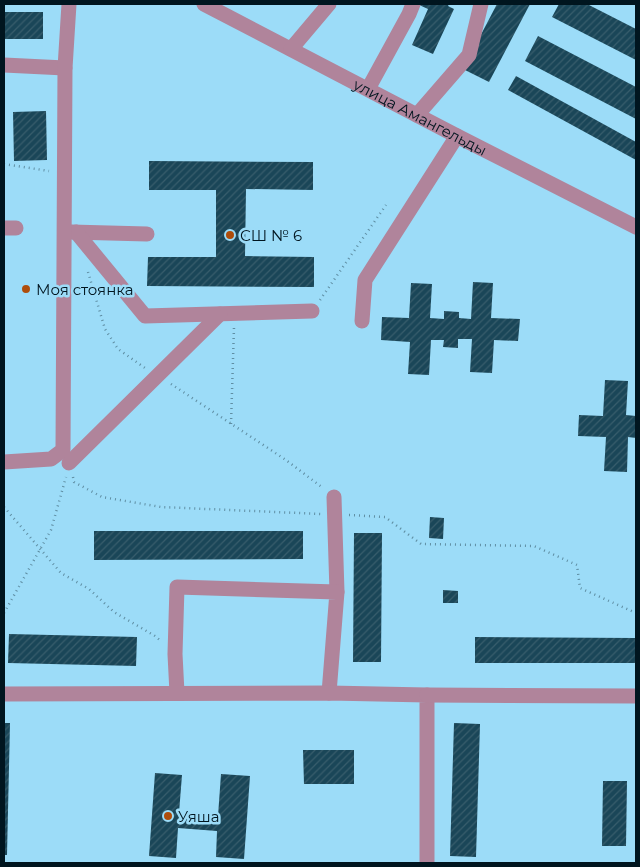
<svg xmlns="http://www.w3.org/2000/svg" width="640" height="867" viewBox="0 0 640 867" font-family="Montserrat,sans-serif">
<defs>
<pattern id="building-hatch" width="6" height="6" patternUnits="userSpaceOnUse" patternTransform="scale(1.25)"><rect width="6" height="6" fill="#1a4658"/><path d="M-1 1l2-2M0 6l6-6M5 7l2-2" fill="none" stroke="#385d6c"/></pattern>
</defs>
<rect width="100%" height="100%" fill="#9cdcf8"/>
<!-- building -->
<g fill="url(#building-hatch)">
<path d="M417,4H449L448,6L454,9L433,54L412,45L428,9Z"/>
<path d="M497,4H530L489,82L463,69Z"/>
<path d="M559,4H587L636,29V60L552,17Z"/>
<rect x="4" y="12" width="39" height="27"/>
<path d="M538,36L636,87V119L525,61Z"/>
<path d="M516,76L636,142V160L508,90Z"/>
<path d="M46,111L47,160L14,161L13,112Z"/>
<path d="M149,161L313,162V190L246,189L245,256L314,257V287L147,286L148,257H216V190H149Z"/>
<path d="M473,282L493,283L491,318L520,319L518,341L494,340L492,373L470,372L472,339H458V348L443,347L444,340H431L429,375L408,374L410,342L381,340L382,317L409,318L411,283L432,284L430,318L444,319V311L459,312V318L471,319Z"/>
<path d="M605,380L628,381L626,415L636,416V438L628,437L627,472L604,471L606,437L578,436L579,415L603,416Z"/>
<path d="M430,517L444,518L443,539L429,538Z"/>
<path d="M94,531H303V559L94,560Z"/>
<path d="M354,533H382L381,662H353Z"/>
<path d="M443,590L458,591V603H443Z"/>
<path d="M9,634L137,637L136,666L8,663Z"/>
<path d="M475,637L636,638V663H475Z"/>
<path d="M4,723H10L7,855H4Z"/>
<path d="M454,723L480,724L476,857L450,856Z"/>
<path d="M303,750H354V784H304Z"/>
<path d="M155,773L182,775L179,813L218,816L221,774L250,776L244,859L216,857L217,831L178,828L176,858L149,856Z"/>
<path d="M603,781H627L626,846H602Z"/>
</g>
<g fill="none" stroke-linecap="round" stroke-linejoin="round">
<!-- path -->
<g stroke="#5f8ea3" stroke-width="2.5" stroke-dasharray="1 4" stroke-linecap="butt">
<path d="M4,164L49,171"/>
<path d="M88,272L105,329L118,349L145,368"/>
<path d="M320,300L386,205"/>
<path d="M171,384L286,460L323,488"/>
<path d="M231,424L234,327"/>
<path d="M73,477L74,482L102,497L161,507L321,514"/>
<path d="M4,507L61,573L89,589L114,612L155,636L161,641"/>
<path d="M349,515L385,517L421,544L534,546L577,565L580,588L636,613"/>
<path d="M4,613L51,530L66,477"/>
</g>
<!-- minor -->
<g stroke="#b0849b" stroke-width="15">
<path id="s1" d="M204,4L457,136L636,227"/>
<path d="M291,49L329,4"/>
<path d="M4,65L65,68"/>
<path d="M368,89L409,14L413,4"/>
<path d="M417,115L469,55L481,4"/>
<path d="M4,228H16"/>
<path d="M71,232L147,234"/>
<path d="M76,232L145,316L312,311"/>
<path d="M362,321L365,280L457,136"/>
<path d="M4,462L51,459L63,450L65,68L69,4"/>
<path d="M69,463L220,314"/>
<path d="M334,497L337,592"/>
<path d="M177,693L175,654L177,587L337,592L329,693"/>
<path d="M4,694L329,693L427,695V863"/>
<path d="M427,695L636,696"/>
</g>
</g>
<!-- markers -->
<g fill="#ae4d0b" stroke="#9cdcf8" stroke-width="2">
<circle cx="230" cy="235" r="5"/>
<circle cx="26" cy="289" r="5"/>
<circle cx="168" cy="816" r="5"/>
</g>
<g text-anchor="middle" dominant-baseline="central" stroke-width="5" stroke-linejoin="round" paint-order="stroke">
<!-- street labels -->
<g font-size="15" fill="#00151f" stroke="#9cdcf8">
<text stroke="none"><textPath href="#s1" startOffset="244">улица Амангельды</textPath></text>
</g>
<!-- poi labels -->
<g font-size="15" fill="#00151f" stroke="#9cdcf8" text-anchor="start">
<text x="240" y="235">СШ № 6</text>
<text x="36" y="289">Моя стоянка</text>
<text x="178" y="816">Уяша</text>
</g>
</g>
<!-- border -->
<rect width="640" height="867" fill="none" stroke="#00151f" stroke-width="10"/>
</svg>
